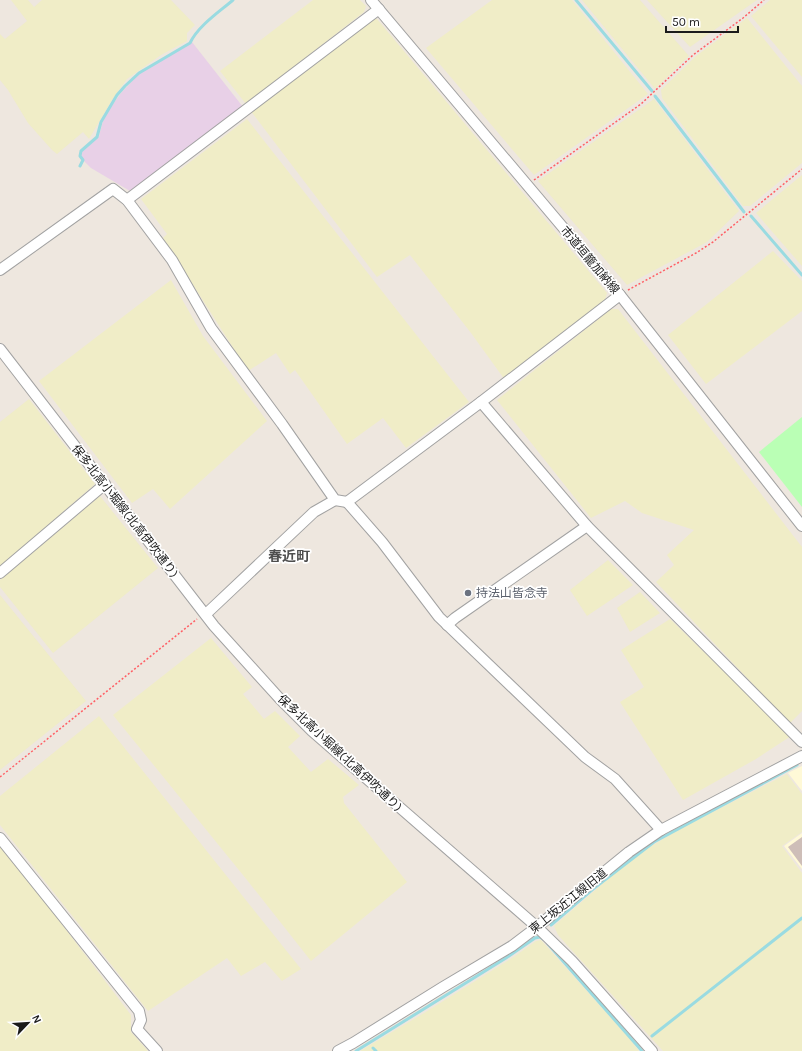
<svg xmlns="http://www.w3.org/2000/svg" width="802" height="1051" viewBox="0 0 802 1051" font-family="Karla,'Noto Sans JP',sans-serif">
<rect width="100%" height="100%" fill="#eee7df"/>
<!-- industrial -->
<path fill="#e8d0e7" d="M192,42L243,107L134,190L130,191L91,168L80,157V153L99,136L103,121L110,108L121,93L140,73L155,63Z"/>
<!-- education -->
<g fill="#fff9d7">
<path d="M802,766V791L788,773Z"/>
<path d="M802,833V869L784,846Z"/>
</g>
<!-- farmland -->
<g fill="#f0edc7">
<path d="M11,0H28L34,7L42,0H171L195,25L187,33V41L161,55L127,79L112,100L89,139L83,132L57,154L52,150L28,123L8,90L0,80V34L5,39L27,21Z"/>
<path d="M313,0H360L366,6L364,12L246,104L220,71Z"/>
<path d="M492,0H572L648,94L534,175L426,48Z"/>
<path d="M582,0H640L689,56L655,89Z"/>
<path d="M647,0H757L690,47Z"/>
<path d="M770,0H802V77L751,16Z"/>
<path d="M747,18L802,86V163L750,206H743L662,98L661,90L696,56Z"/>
<path d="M369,19H377L607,293L605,300L505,380L471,333L410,255L377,277L250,110Z"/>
<path d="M654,99L739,211L707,242L627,285L538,181Z"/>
<path d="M247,119L469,402L406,448L383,418L347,444L295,370L290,374L276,353L248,371L163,238L167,234L141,199Z"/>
<path d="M802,175V266L756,213Z"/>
<path d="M773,251L802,281V311L706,384L668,335Z"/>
<path d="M171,280L203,336L267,421L170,509L153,489L132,503L39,381Z"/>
<path d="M611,309H618L802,547V711L790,723L656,582L674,565L667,555L694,530L642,513L625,501L591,518L497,400Z"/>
<path d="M29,399L95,484L0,567V422Z"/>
<path d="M100,496L158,568L53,653L0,587V580Z"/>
<path d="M608,560L633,585L587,616L570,590Z"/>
<path d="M640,592L660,613L630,632L617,608Z"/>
<path d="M0,595L86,701L0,770Z"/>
<path d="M670,619L791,736L756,759L683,800L620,702L644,687L621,650Z"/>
<path d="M211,638L252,687L243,694L264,719L275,711L300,736L288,747L311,772L328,759L359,785L343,797L344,803L407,882L311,961L247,880L113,715Z"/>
<path d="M99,716L301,969L282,981L265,962L241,976L227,958L148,1011L0,825V796Z"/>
<path d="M787,774L802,794V832L782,846L802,873V1051H663L558,935L554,926L616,872L640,853L678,830Z"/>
<path d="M0,843L131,1015V1032L148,1051H0Z"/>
<path d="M541,940L629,1038L639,1051H360L424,1013L515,956L536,941Z"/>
</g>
<!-- park -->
<path fill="#baffb5" d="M802,417V507L759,452Z"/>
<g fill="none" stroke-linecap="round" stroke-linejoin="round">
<!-- stream -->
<g stroke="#9adbe1" stroke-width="3">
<path d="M576,0L652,91"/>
<path d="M655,96L744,212"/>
<path d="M80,166L83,160L80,156L81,151L97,137L101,122L117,95L125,86L139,73L190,43C198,26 219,12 233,0"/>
<path d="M751,216L802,275"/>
<path d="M551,925L593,889L654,842L797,765"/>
<path d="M548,944L642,1051"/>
<path d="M652,1036L802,918"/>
<path d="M373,1048L376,1051"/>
<path d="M356,1051L506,958L535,938L540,937L543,939"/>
</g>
</g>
<!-- building -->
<path fill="#cebeb8" d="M802,837V866L788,847Z"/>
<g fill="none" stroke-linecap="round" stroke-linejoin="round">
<!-- minor casing -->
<g stroke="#a2a2a2" stroke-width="12">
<g id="minor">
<path d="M371,0L620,295L802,526"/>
<path d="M127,200L379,9"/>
<path d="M0,270L113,189L127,200L172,260L211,328L282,424L335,500L347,502"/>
<path d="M620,295L481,402L347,502L382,542L439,617L585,757L615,779L661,830"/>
<path d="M0,349L214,626L280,699L312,731L537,927L572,961L652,1051"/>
<path d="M481,402L587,526L802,742"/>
<path d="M0,573L105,484"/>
<path d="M206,614L314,512L335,500"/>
<path d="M447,625L455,618L587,526"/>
<path d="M0,838L139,1011L141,1020L137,1029L157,1051"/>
<path d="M338,1051L353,1043L443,987L512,946L537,927L629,852L661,830L802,756"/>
</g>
</g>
<!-- path -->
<g stroke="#ff5f65" stroke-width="1.5" stroke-dasharray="2 2" stroke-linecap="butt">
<path d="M534,180L641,104L693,55L743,18L764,0"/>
<path d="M628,290L696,253L713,242L802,169"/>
<path d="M0,777L197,619"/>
</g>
<!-- minor -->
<use href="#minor" stroke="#fff" stroke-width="10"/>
</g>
<!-- markers -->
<circle fill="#6b7280" stroke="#fff" stroke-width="1.5" cx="468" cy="593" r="4"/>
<g text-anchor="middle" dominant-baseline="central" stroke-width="3.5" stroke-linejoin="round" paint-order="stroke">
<!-- street labels -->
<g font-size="12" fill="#1b1b1b" stroke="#fff">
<text transform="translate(590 260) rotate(50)">市道垣籠加納線</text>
<text transform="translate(125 511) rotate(52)">保多北高小堀線(北高伊吹通り)</text>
<text transform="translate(340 753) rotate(43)">保多北高小堀線(北高伊吹通り)</text>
<text transform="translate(568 901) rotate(-39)">東上坂近江線旧道</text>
</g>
<!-- worship labels -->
<g font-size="12" fill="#5b616d" stroke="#fff" text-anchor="start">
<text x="476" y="593">持法山皆念寺</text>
</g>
<!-- quarter labels -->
<g font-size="14" font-weight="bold" fill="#4e4e4e" stroke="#fff">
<text x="289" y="556">春近町</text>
</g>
</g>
<!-- north arrow -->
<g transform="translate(28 1023) rotate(65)" stroke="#ffffff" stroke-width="3" paint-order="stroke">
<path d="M0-3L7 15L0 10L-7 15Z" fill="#1b1b1b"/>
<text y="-6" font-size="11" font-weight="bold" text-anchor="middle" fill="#1b1b1b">N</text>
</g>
<!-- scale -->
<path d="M666 26v6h72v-6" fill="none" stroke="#1b1b1b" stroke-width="2"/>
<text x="672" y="26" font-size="12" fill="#1b1b1b" stroke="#ffffff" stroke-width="3" paint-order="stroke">50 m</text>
</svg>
